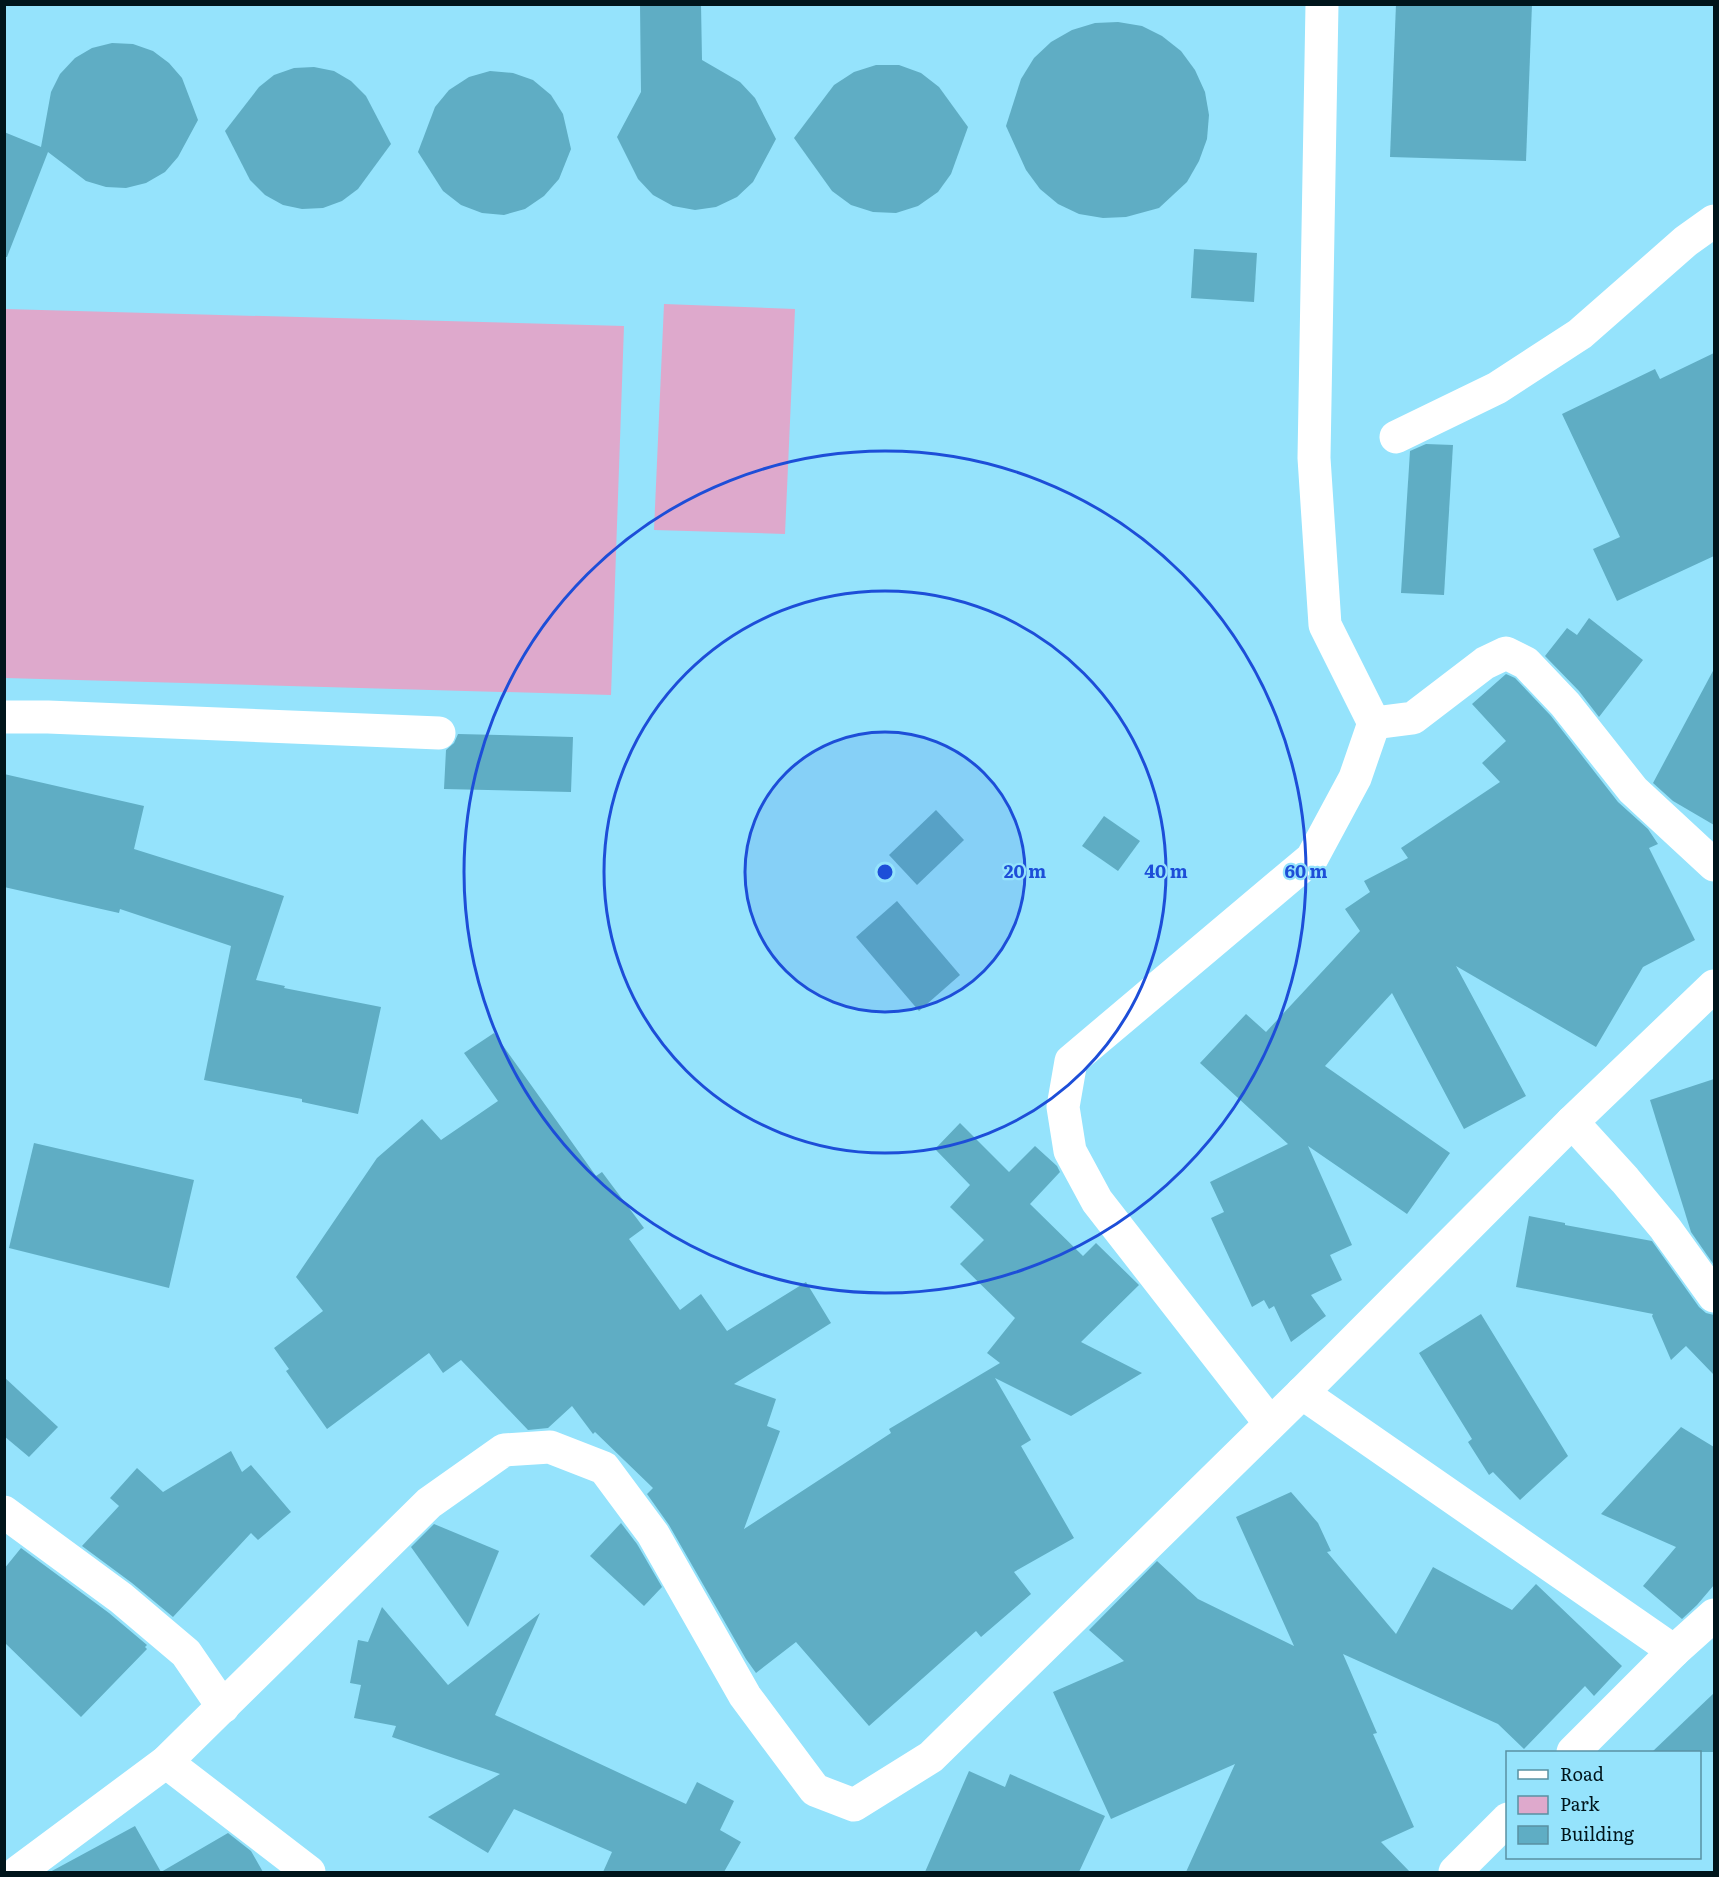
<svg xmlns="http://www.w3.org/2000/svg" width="1719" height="1877" viewBox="0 0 1719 1877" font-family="Literata,serif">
<rect width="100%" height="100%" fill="#95e3fc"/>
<!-- green -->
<g fill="#dea9cc">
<path d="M664,304L795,309L785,534L654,530Z"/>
<path d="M5,309L624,326L611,695L5,678Z"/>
</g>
<!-- building -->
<g fill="#5fadc4">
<path d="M640,4H701L702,60L740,82L755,98L776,139L753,182L737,197L716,207L695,210L673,206L653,195L638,179L617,137L641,92Z"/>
<path d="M1396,4H1532L1526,161L1390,157Z"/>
<path d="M1118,22L1142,26L1162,36L1181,51L1195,70L1205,92L1209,115L1207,139L1199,161L1187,182L1159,208L1126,217L1103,218L1079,214L1058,204L1040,189L1026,170L1006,126L1021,79L1034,58L1051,42L1072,30L1095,23Z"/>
<path d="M112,43L133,44L153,51L169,63L182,78L198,120L178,157L165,172L146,183L126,188L106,187L86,181L48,152L7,257H4V132L41,147L51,92L60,74L75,58L92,48Z"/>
<path d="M876,65H899L921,73L939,87L968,127L951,174L938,192L918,206L896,213L873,212L851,205L832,191L794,138L834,85L854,72Z"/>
<path d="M314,67L334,71L351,81L366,96L391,144L358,189L342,201L323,208L302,209L283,205L265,195L250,180L225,131L259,87L274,75L294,68Z"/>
<path d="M490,71L513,73L533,80L551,95L563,114L571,149L559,179L544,196L525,209L504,215L482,213L461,205L443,191L418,152L435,107L449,90L469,77Z"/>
<path d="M1194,249L1257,253L1254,302L1191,298Z"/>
<path d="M1714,353V556L1617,601L1593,549L1620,537L1562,414L1655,369L1660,379Z"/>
<path d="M1426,444L1453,445L1444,595L1401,593L1410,451Z"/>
<path d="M1589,618L1643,660L1599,717L1579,691L1545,656L1567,628L1577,635Z"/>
<path d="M1714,669V825L1673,801L1653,783Z"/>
<path d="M1506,674L1515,678L1551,716L1618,802L1648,829L1658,844L1649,848L1695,940L1643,967L1596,1047L1456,966L1526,1096L1464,1129L1392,993L1325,1066L1450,1153L1407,1214L1308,1146L1352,1245L1330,1255L1342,1280L1311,1295L1326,1316L1291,1342L1274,1306L1269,1309L1264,1300L1252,1307L1211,1218L1224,1212L1210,1182L1288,1144L1200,1063L1246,1014L1266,1032L1360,931L1345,909L1370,892L1364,881L1408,858L1401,848L1500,782L1482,763L1506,741L1472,704Z"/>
<path d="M458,734L573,737L571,792L444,789L446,750L454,743Z"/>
<path d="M4,774L144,806L134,849L284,896L256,980L285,986L284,988L381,1007L358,1114L302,1102V1099L204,1080L231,946L120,909L119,913L4,887Z"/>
<path d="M936,810L964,840L917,885L889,855Z"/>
<path d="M1104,816L1140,841L1118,871L1082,846Z"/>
<path d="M897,901L960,975L919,1011L856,937Z"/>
<path d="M494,1033L596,1176L602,1172L644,1228L629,1239L680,1310L701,1294L727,1331L806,1282L831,1323L734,1384L776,1399L767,1426L780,1431L744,1529L891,1433L889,1429L1000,1363L987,1353L1015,1318L960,1264L984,1240L950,1207L970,1185L935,1149L960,1123L1009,1172L1035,1146L1057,1166L1060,1172L1030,1204L1083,1256L1096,1243L1139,1285L1081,1342L1142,1373L1071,1416L995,1378L1031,1440L1021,1446L1074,1538L1014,1572L1031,1594L981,1637L976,1631L869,1726L796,1642L756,1673L746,1659L669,1525L647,1494L653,1488L595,1432L593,1434L572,1406L548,1428L528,1430L461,1360L443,1373L429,1353L327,1429L286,1371L289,1369L274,1348L323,1311L296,1277L377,1158L422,1119L441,1140L498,1101L464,1053Z"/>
<path d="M1714,1079V1265L1691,1232L1650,1100Z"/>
<path d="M34,1143L194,1180L169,1288L9,1248Z"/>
<path d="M1529,1216L1565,1223V1225L1652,1241L1699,1307L1706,1313L1714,1315V1375L1686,1346L1671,1360L1652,1316L1653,1314L1516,1287Z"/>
<path d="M1481,1314L1568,1456L1520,1500L1493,1472L1489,1475L1468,1442L1472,1439L1419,1353Z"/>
<path d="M4,1377L58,1427L29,1457L4,1436Z"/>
<path d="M1681,1427L1714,1447V1585L1697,1605L1682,1619L1643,1586L1676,1547L1601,1514Z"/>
<path d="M231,1451L242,1472L251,1465L291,1512L258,1540L251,1533L173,1617L132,1583L82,1546L119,1506L110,1498L137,1468L163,1492Z"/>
<path d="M1291,1492L1318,1523L1331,1551L1327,1552L1396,1634L1433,1567L1512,1610L1536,1584L1622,1666L1594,1696L1585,1686L1524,1749L1498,1724L1343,1654L1377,1733L1373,1734L1414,1827L1381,1842L1410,1872H1186L1235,1764L1111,1819L1053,1692L1124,1661L1089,1630L1157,1561L1198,1599L1294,1646L1236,1517Z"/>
<path d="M621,1523L637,1544L662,1587L644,1606L590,1556Z"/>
<path d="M434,1524L499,1551L468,1627L411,1547Z"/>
<path d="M21,1548L109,1613L147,1645L145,1647L147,1649L81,1717L4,1642V1569Z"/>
<path d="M382,1607L448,1685L540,1613L495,1715L686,1804L697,1782L734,1801L720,1830L741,1842L724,1872H603L612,1852L514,1809L488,1853L428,1817L500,1774L392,1737L396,1726L354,1718L361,1685L350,1683L358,1640L368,1642Z"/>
<path d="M1714,1693V1752H1652Z"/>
<path d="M969,1771L1005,1787L1010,1774L1105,1816L1079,1872H925Z"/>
<path d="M135,1826L161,1872L228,1833L251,1851L263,1872H50Z"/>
</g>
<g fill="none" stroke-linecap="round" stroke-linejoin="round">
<!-- minor -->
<g stroke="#fff" stroke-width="33">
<path d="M1396,437L1497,388L1580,334L1686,241L1714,221"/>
<path d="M4,717H48L439,733"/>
<path d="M1374,723L1413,718L1485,663L1506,653L1526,663L1565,704L1633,790L1714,865"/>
<path d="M1572,1122L1625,1180L1665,1228L1714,1296"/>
<path d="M1302,1393L1674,1651"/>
<path d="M1270,1423L1097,1201L1070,1151L1063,1107L1071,1061L1312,858L1355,778L1374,723L1325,625L1314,458L1322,4"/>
<path d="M4,1512L121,1598L186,1653L223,1707"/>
<path d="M1573,1752L1674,1651L1714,1615"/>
<path d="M166,1762L309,1872"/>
<path d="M18,1872L166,1762L429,1503L504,1450L550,1447L604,1468L653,1534L745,1696L815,1790L854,1805L931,1757L1302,1393L1572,1122L1714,986"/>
<path d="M1455,1872L1508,1819"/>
</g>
</g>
<!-- distance rings -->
<circle cx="885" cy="872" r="140" fill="#1d4ed8" fill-opacity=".12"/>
<g fill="none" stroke="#1d4ed8" stroke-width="3">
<circle cx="885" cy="872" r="140"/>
<circle cx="885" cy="872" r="281"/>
<circle cx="885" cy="872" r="421"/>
</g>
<circle cx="885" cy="872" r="9" fill="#1d4ed8" stroke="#95e3fc" stroke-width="3"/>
<g font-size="18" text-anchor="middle" font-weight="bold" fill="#1d4ed8" stroke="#95e3fc" stroke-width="4.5" stroke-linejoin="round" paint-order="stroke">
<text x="1025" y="878">20 m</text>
<text x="1166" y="878">40 m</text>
<text x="1306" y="878">60 m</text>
</g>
<!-- border -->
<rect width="1719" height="1877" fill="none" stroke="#00151b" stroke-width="12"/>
<!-- legend -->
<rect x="1506" y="1751" width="195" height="108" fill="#95e3fc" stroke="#5991a2" stroke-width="1.5"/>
<rect x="1518" y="1770" width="30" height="9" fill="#ffffff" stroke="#5991a2" stroke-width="1.5"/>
<text x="1560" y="1781" font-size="18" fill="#00151b">Road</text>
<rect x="1518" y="1796" width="30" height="18" fill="#dea9cc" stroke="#5991a2" stroke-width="1.5"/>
<text x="1560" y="1811" font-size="18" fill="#00151b">Park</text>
<rect x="1518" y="1826" width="30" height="18" fill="#5fadc4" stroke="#5991a2" stroke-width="1.5"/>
<text x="1560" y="1841" font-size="18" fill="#00151b">Building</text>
</svg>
